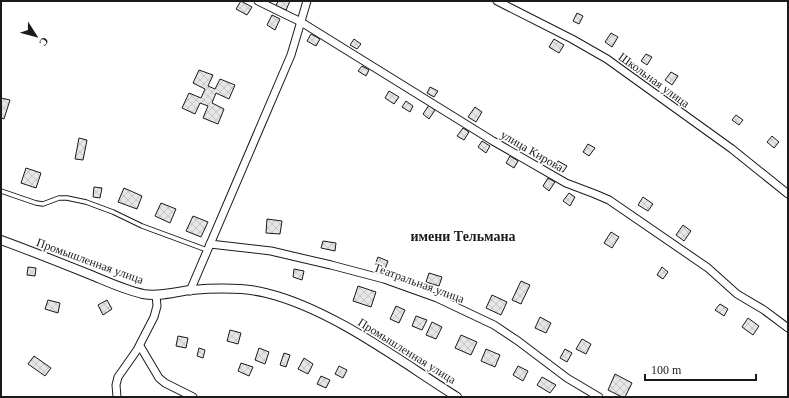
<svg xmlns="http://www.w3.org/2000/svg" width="789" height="398" viewBox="0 0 789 398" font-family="'Times New Roman',serif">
<defs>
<pattern id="building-cross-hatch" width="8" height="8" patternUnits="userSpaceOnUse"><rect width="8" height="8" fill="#e6e6e6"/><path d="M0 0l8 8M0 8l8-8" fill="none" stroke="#c5c5c5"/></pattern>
</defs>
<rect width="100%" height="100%" fill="#fff"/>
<!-- building -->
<g fill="url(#building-cross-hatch)" stroke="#1a1a1a">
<path d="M241,1L252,7L247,15L236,9Z"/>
<path d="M278,1H290L286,10L276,6Z"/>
<path d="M577,13L583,16L579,24L573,21Z"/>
<path d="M272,15L280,19L275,30L267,25Z"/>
<path d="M611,33L618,37L612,47L605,42Z"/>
<path d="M311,34L320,39L316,46L307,41Z"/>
<path d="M354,39L361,44L357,49L350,45Z"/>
<path d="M554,39L564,45L559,53L549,47Z"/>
<path d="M646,54L652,57L647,65L641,61Z"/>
<path d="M362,66L369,70L366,76L358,71Z"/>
<path d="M199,70L213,75L208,86L215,89L220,79L235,85L229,99L216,93L212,103L224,109L218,124L203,118L208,106L200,103L195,114L182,108L189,93L201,98L205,89L193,83Z"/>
<path d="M671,72L678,76L672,85L665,80Z"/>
<path d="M430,87L438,91L434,97L427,93Z"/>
<path d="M389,91L399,97L394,104L385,98Z"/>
<path d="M1,98L10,100L4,119L1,118Z"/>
<path d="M406,101L413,106L410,112L402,107Z"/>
<path d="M429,105L435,110L429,119L423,114Z"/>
<path d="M475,107L482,112L476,122L468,117Z"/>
<path d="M736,115L743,120L739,125L732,120Z"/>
<path d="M463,128L469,132L464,140L457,136Z"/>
<path d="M772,136L779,142L774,148L767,142Z"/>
<path d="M79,138L87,140L83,160L75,159Z"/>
<path d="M482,141L490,146L486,153L478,147Z"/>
<path d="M588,144L595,148L589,156L583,152Z"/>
<path d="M510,156L518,161L514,168L506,163Z"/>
<path d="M558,161L567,166L563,172L555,168Z"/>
<path d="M26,168L41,173L36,188L21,183Z"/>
<path d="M548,178L555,182L549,191L543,186Z"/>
<path d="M94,187L102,188L100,198L93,197Z"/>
<path d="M124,188L142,196L137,209L118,202Z"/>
<path d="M569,193L575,197L570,206L563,201Z"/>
<path d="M643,197L653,204L648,211L638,205Z"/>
<path d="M161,203L176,209L170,223L155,216Z"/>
<path d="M193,216L208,222L201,237L186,231Z"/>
<path d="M267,219L282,221L280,234L266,233Z"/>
<path d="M683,225L691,231L684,241L676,235Z"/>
<path d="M611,232L619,237L612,248L604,243Z"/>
<path d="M323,241L336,243L335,251L321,248Z"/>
<path d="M378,257L388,261L385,269L375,265Z"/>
<path d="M28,267L36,268L35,276L27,275Z"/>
<path d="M662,267L668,272L663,279L657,275Z"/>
<path d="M294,269L304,271L302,280L293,277Z"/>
<path d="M429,273L442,277L439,286L426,282Z"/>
<path d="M521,281L530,285L521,304L512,300Z"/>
<path d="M358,286L376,292L371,307L353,301Z"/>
<path d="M492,295L507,302L501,315L486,308Z"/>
<path d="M48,300L60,303L58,313L45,309Z"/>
<path d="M107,300L112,309L103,315L98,305Z"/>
<path d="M720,304L728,309L724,316L715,310Z"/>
<path d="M396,306L405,310L399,323L390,319Z"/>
<path d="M416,316L427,320L422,330L412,326Z"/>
<path d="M540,317L551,323L546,333L535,328Z"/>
<path d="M748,318L759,326L753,335L742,327Z"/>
<path d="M432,322L442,327L436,339L426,335Z"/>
<path d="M230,330L241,333L238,344L227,341Z"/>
<path d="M461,335L477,342L471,355L455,348Z"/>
<path d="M178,336L188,338L186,348L176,346Z"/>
<path d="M582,339L591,344L586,354L576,349Z"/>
<path d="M199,348L205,350L203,358L197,356Z"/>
<path d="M259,348L269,352L265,364L255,360Z"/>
<path d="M486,349L500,355L495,367L481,361Z"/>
<path d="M565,349L572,353L567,362L560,358Z"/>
<path d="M284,353L290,355L286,367L280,365Z"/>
<path d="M34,356L51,368L45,376L28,364Z"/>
<path d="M304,358L313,364L308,374L298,369Z"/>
<path d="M241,363L253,367L249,376L238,371Z"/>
<path d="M339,366L347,370L343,378L335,374Z"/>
<path d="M518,366L528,371L523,381L513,375Z"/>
<path d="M615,374L632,383L625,397H622L608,390Z"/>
<path d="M321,376L330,380L326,388L317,384Z"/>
<path d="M542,377L556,385L550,393L537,385Z"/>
</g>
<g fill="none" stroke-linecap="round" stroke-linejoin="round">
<!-- service casing -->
<g stroke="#1a1a1a" stroke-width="5.5">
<path id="service" d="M1,191L36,203L43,204L59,198H67L86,202L113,212L142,226L207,250"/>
</g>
<!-- minor casing -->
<g stroke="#1a1a1a" stroke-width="9">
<g id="minor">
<path d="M258,1L301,22L493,141L566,183L595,194L609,200L708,268L737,294L764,310L788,328"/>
<path d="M497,1L572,39L607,59L732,149L788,194"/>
<path d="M210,244L271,251L331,265L384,279L437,298L494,325L518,341L567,378L599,397"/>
<path d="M190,291L291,55L307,1"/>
<path d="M140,346L159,378L165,383L193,397"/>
<path d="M117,397L116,385L118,377L137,350L154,317L157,306L156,295"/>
</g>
</g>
<!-- tertiary casing -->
<g stroke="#1a1a1a" stroke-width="10">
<path id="tertiary" d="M1,240C31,251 61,263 91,275C108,282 125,290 143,294C159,297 174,292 191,290C215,288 243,287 266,293C332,309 400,361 457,397"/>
</g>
<!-- service -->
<use href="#service" stroke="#fff" stroke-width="3.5"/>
<!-- minor -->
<use href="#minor" stroke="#fff" stroke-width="7"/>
<!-- tertiary -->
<use href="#tertiary" stroke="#fff" stroke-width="8"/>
</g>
<g text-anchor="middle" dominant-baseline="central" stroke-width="3" stroke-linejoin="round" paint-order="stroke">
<!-- street labels -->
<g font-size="12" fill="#1a1a1a" stroke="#fff">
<text transform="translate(654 80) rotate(36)">Школьная улица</text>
<text transform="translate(532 151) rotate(30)">улица Кирова</text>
<text transform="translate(90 261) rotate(20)">Промышленная улица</text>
<text transform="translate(419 283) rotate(20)">Театральная улица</text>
<text transform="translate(407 351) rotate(32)">Промышленная улица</text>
</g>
<!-- quarter labels -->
<g font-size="14" font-weight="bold" fill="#1a1a1a" stroke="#fff">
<text x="463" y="236">имени Тельмана</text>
</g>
</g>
<!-- border -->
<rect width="789" height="398" fill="none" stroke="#1a1a1a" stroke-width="4"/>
<!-- north arrow -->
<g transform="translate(36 36) rotate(126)" stroke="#ffffff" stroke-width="3" paint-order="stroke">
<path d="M0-3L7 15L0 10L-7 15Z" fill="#1a1a1a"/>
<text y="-6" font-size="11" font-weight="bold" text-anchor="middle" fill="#1a1a1a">С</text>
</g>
<!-- scale -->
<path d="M645 374v6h111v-6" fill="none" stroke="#1a1a1a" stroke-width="2"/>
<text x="651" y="374" font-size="12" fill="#1a1a1a" stroke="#ffffff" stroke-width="3" paint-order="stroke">100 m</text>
</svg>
